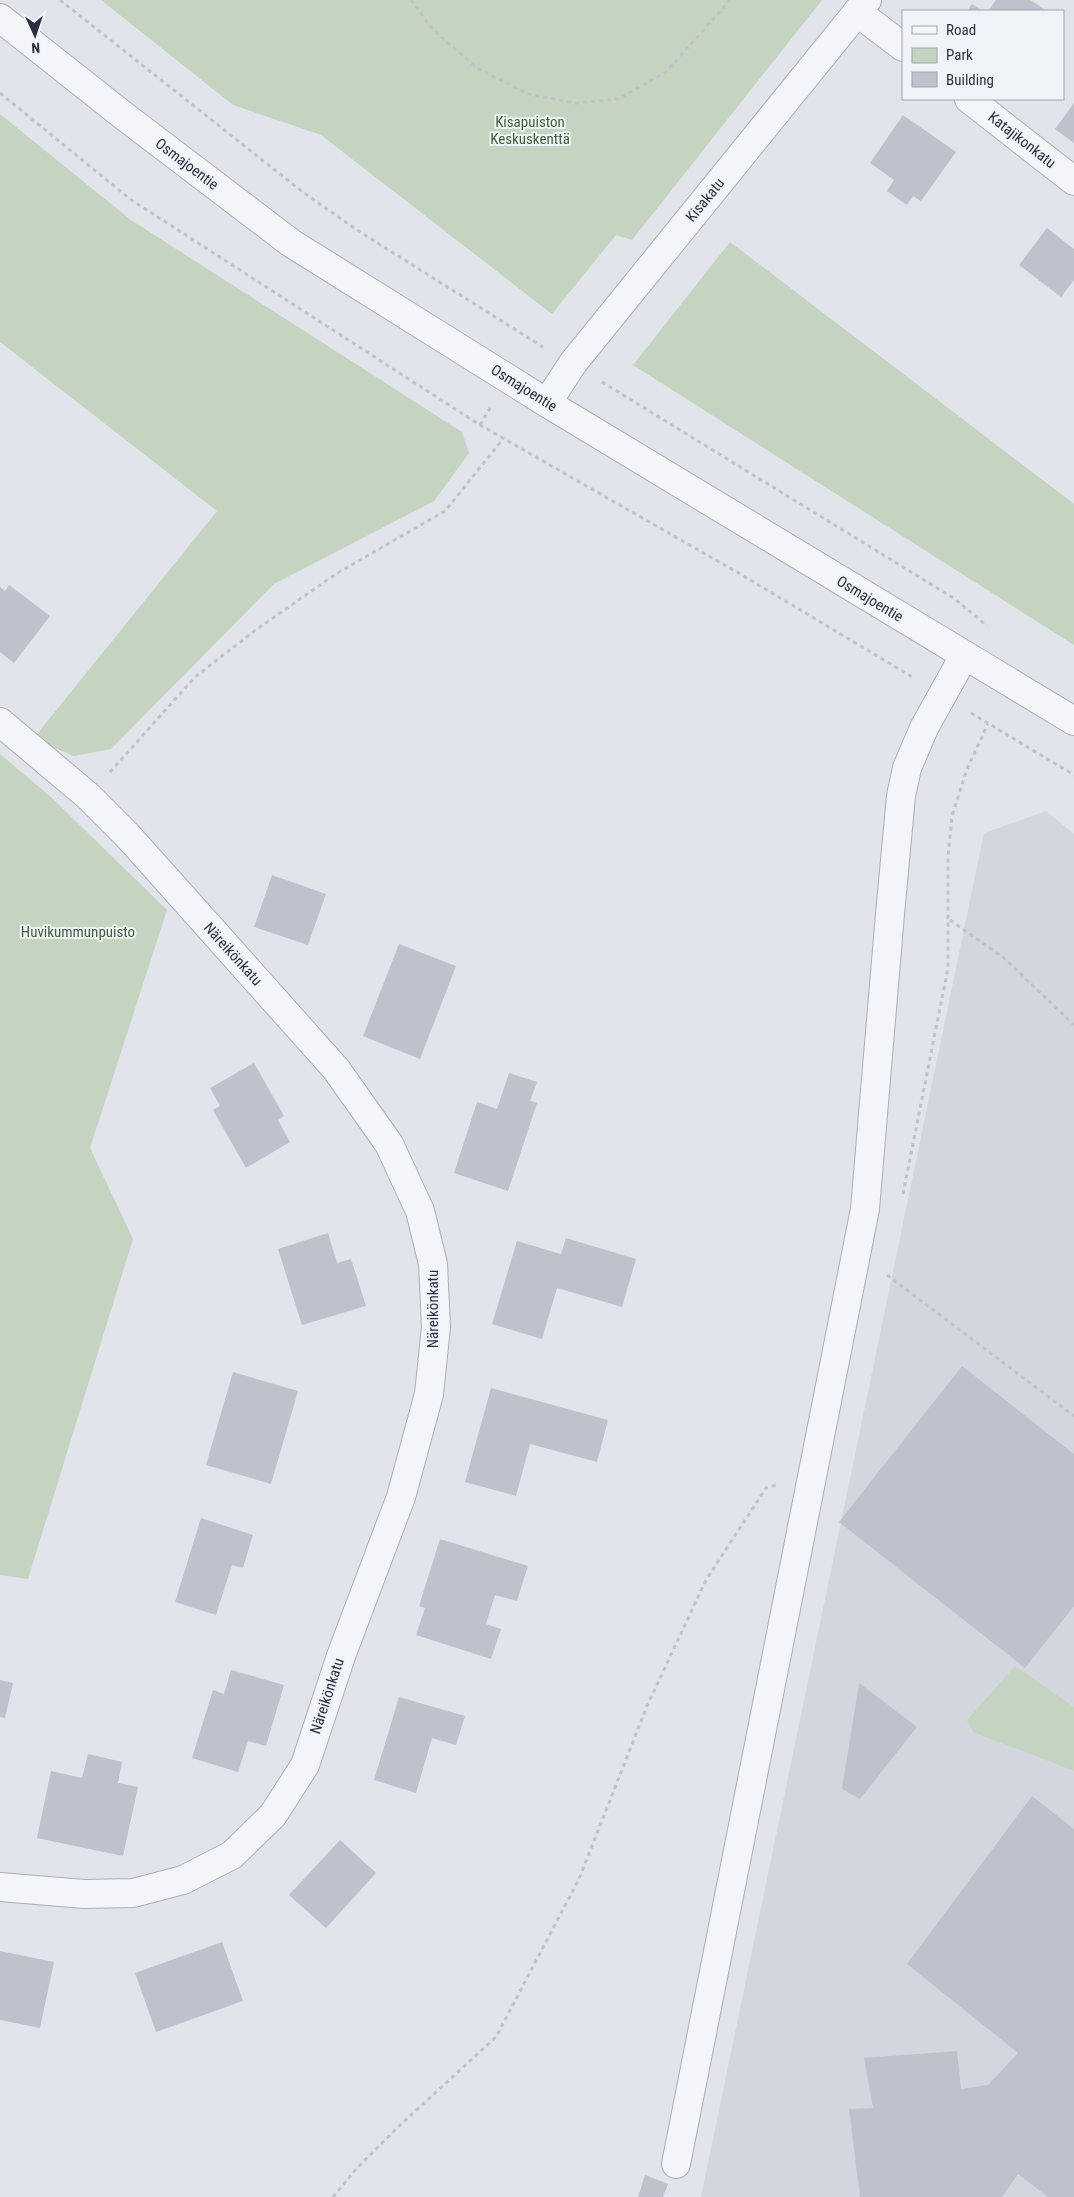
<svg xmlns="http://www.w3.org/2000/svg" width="1074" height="2197" viewBox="0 0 1074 2197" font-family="'Roboto Condensed',sans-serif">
<rect width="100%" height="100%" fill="#e1e4ea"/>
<!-- built -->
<path fill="#d3d6df" d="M1046,811L1074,834V2197H701L984,833Z"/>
<!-- green -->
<g fill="#c5d4c1">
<path d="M101,0H822L632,240L616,235L552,314L321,135L233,105Z"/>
<path d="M0,114L131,220L462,432L469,453L434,501L274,584L111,749L74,756L33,739L217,511L0,342Z"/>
<path d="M730,242L1074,504V645L633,365Z"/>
<path d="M0,754L52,798L167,910L90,1148L133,1239L28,1579L0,1575Z"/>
<path d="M1015,1666L1074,1707V1771L973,1732L967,1720Z"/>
</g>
<!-- building -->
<g fill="#bec2cd">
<path d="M996,0H1030L1047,11H988Z"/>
<path d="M972,4L983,11H967Z"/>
<path d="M1074,103V143L1055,129Z"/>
<path d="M903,115L956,152L921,201L913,196L907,205L887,191L894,180L870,163Z"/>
<path d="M1047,228L1074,249V280L1061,297L1019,265Z"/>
<path d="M9,585L50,616L14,663L0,652V587L5,591Z"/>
<path d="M272,875L326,894L308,945L254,927Z"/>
<path d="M399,944L456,966L420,1059L363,1036Z"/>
<path d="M254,1063L284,1116L278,1120L290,1142L246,1168L213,1110L220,1106L210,1088Z"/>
<path d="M509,1073L537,1082L530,1101L537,1103L508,1191L454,1173L477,1102L497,1109Z"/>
<path d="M328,1233L337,1263L351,1259L366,1306L302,1325L278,1249Z"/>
<path d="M566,1238L636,1259L622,1307L557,1288L542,1339L492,1324L517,1241L561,1254Z"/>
<path d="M962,1366L1074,1454V1606L1025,1668L839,1522Z"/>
<path d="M233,1372L298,1391L271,1484L206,1465Z"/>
<path d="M491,1388L608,1420L597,1462L530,1444L516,1496L465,1482Z"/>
<path d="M201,1518L253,1535L243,1568L232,1565L216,1615L175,1602Z"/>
<path d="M440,1539L528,1566L517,1601L495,1595L486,1624L501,1629L491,1659L416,1635L425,1608L419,1606Z"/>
<path d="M231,1670L284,1685L266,1746L248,1741L238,1772L192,1758L213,1690L224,1694Z"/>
<path d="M0,1680L13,1683L5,1718L0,1717Z"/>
<path d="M859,1683L917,1727L860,1799L842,1789Z"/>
<path d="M399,1697L465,1716L456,1745L432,1738L416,1793L374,1780Z"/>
<path d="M88,1754L122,1762L118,1783L138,1787L123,1856L37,1838L51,1771L82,1778Z"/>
<path d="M1032,1796L1074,1829V2197H1048L1018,2174L1002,2197H860L849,2109L873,2108L864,2058L957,2051L961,2089L988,2085L1018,2053L907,1964Z"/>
<path d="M340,1840L376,1873L326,1928L289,1895Z"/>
<path d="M222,1942L243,2001L156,2032L135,1973Z"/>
<path d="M0,1951L54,1962L40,2028L0,2020Z"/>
<path d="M645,2175L668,2184L663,2197H638Z"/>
</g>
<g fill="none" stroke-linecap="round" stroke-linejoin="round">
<!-- minor casing -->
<g stroke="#aaaeb8" stroke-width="30">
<g id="minor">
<path d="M857,12L903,47"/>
<path d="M969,99L1074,181"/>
<path d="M547,403L573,363L867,0"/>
<path d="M0,722L88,796L128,836L336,1069L389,1144L420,1211L433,1264L436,1327L429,1394L401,1497L341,1656L305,1765L273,1815L232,1855L183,1880L133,1893L84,1894L0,1887"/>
<path d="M676,2164L865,1209L890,914L901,796L907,768L924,728L964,656"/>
</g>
</g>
<!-- tertiary casing -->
<g stroke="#aaaeb8" stroke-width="30">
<path id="tertiary" d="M0,18L124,116L291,243L547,403L1074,721"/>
</g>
<!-- path -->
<g stroke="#bfc2c9" stroke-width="3" stroke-dasharray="4 4" stroke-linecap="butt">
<path d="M60,0L304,193L360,232L543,347"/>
<path d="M411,0L432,29L477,68L528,94L575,103L618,99L666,72L730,0"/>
<path d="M0,93L130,199L480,425L742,575L914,678"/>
<path d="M602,382L955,599L987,626"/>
<path d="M480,425L490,408"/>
<path d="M971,713L1074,775"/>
<path d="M110,772L195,677L257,629L336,574L445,511L503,439"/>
<path d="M950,920L1004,958L1074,1025"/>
<path d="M903,1194L948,968V857L952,816L967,769L988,724"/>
<path d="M887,1275L1074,1416"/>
<path d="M333,2197L357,2168L398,2127L496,2037L579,1879L647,1706L706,1580L766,1488L776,1485"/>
</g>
<!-- minor -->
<use href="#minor" stroke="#f4f5f8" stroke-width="28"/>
<!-- tertiary -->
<use href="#tertiary" stroke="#f4f5f8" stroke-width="28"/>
</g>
<g text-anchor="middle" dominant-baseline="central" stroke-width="4" stroke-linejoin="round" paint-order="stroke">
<!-- park labels -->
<g font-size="15" fill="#3a5f35" stroke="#f0f3f7">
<text x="530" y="122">Kisapuiston<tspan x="530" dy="17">Keskuskenttä</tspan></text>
<text x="78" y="932">Huvikummunpuisto</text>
</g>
<!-- street labels -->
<g font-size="15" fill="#283042" stroke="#f0f3f7">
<text transform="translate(1022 140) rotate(38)">Katajikonkatu</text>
<text transform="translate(187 164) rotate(37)">Osmajoentie</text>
<text transform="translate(705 200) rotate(-51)">Kisakatu</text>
<text transform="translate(524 388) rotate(32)">Osmajoentie</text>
<text transform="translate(870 599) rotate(31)">Osmajoentie</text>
<text transform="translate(233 954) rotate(48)">Näreikönkatu</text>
<text transform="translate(433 1309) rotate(-90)">Näreikönkatu</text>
<text transform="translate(327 1696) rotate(-72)">Näreikönkatu</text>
</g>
</g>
<!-- legend -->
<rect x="902" y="10" width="162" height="90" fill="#f0f3f7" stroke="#a0a5af"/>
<rect x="912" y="26" width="25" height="8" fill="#f4f5f8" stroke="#a0a5af"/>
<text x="946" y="35" font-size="15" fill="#283042">Road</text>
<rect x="912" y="48" width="25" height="15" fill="#c5d4c1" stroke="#a0a5af"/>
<text x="946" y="60" font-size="15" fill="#283042">Park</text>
<rect x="912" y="72" width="25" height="15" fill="#bec2cd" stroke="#a0a5af"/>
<text x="946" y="85" font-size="15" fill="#283042">Building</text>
<!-- north arrow -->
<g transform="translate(35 35) rotate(177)" stroke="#f0f3f7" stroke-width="4" paint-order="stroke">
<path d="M0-4L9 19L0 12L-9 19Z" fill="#283042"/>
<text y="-8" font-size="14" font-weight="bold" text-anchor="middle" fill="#283042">N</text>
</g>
</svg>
